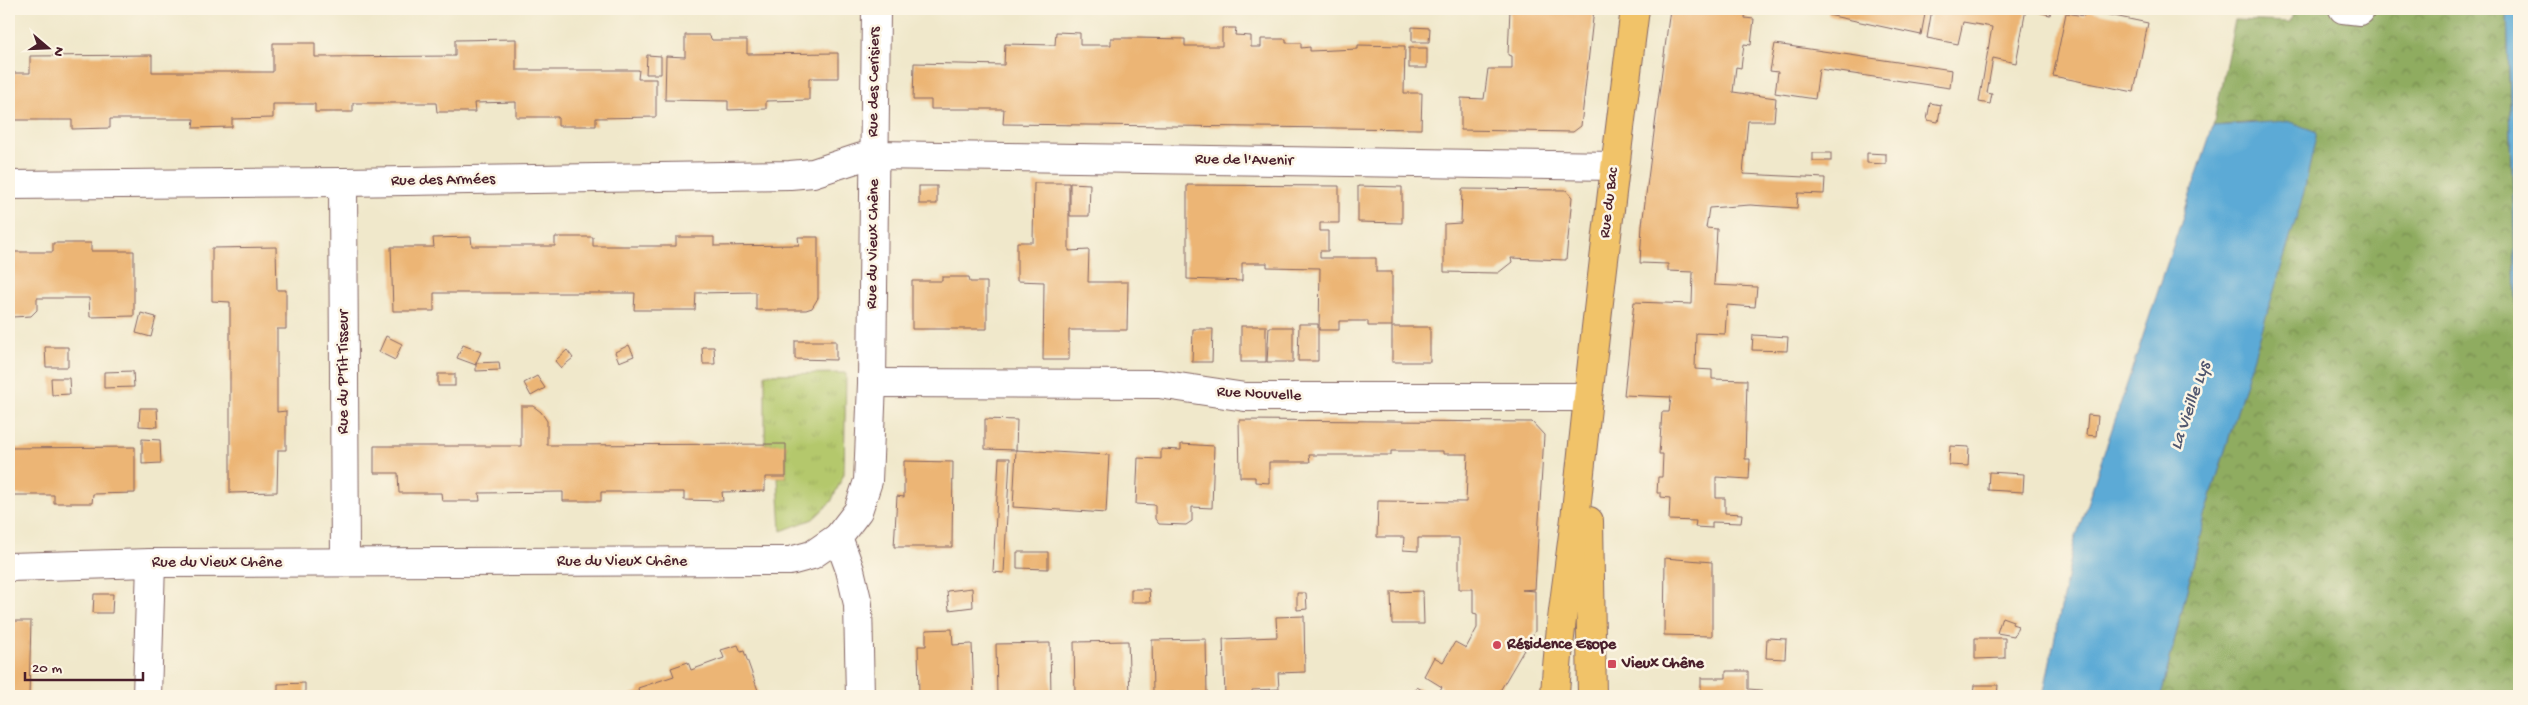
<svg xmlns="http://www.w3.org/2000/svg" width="2528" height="705" viewBox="0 0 2528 705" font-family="'Gochi Hand',sans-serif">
<defs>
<pattern id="grass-tufts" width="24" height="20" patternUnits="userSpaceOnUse" patternTransform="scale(1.25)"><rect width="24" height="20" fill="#b4c86c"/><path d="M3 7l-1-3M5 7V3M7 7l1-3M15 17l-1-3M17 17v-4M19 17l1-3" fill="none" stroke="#9cab5e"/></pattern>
<pattern id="forest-crowns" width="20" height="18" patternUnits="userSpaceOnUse" patternTransform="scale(1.25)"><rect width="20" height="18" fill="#8fac60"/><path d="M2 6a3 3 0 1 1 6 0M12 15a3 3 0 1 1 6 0" fill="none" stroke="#778b4f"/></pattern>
</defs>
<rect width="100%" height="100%" fill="#fcf5e5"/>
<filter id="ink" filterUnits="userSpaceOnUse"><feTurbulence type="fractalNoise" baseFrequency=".02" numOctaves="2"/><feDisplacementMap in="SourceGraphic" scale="10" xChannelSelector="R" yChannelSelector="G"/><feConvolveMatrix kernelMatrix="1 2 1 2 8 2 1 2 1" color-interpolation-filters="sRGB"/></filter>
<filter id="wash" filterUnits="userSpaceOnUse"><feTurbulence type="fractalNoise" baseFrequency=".0096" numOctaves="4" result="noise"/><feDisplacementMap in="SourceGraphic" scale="20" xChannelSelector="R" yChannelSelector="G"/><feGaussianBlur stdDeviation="1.12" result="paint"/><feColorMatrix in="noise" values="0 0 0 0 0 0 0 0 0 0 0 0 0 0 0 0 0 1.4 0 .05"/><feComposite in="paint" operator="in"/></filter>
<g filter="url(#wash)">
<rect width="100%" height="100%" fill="#f0e8cb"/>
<!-- grass -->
<path fill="url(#grass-tufts)" stroke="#7f744c" d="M846,373L844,474L831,502L813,519L781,531L778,477H786V445L765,444V374Z"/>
<!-- forest -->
<path fill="url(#forest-crowns)" stroke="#6c6646" d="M2294,9H2507L2519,388V696H2161L2205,516L2258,341L2257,122L2213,126L2235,20L2290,22Z"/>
<!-- water -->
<g fill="#5caad6" stroke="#536480">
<path d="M2507,9H2519V388Z"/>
<path d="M2287,121L2317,132L2303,196L2205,516L2161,696H2043L2074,543L2213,126Z"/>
</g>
<g id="blocks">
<!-- building -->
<g fill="#ecb574">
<path d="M1510,9H1594L1581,126L1573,132L1461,130V98L1484,99L1488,69H1512V56L1508,55Z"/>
<path d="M1670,9H1746L1745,18L1754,19L1751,45L1744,44L1741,68L1736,67L1733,92L1776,98L1774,121H1748L1743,174L1825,178L1824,194L1798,193L1797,208L1750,205L1709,208L1706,228L1717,229L1714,285L1757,287L1755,307L1727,305L1725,334L1696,333L1695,369L1712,370V379L1747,380L1745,459H1750L1749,479L1716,477V498H1725V513L1742,514L1741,523L1712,522V528L1695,527L1696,521L1669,520L1670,498L1661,497V493H1657L1658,477H1662L1663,454H1659L1662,412H1669L1671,397L1624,395L1634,302L1692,304L1693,272L1668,271V264L1640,263L1642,225Z"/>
<path d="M1829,9H1926L1921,35L1828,15Z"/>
<path d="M1932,9H2026L2016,63L1993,58L1987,93L1992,94L1990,104L1979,102L1992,27L1963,22L1958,44L1927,38Z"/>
<path d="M2026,9H2051L2050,15Z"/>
<path d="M2085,10L2148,23L2134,92L2053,76L2066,13L2084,16Z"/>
<path d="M1412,27L1430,28L1429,42H1412Z"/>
<path d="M1222,28H1236L1235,35L1251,36V47H1261V39H1286V43H1301V48L1310,47V51L1358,49V45L1405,46L1404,93H1422L1421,129L1003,124L1004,109H931V100H913L914,63L1004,65L1005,44L1055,45L1056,32L1080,33V45H1111V38H1136L1185,39V46H1222Z"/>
<path d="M685,35H709L712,40H747V54L838,53V78H809V100L766,101V109L728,110V101L665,100L666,56L685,57Z"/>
<path d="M516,39V70H639L638,79H656V117L596,118V126H558V117H516V102L474,103L475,112H437L436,103H353V112H315V104H273V118L232,119V127L193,128L194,119H110V128L72,129V120H9V73H30V56L152,55V72H273V43H315V57L455,56V40Z"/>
<path d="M1775,44L1952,70L1950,88L1819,69L1815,99L1775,93L1778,72L1770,71Z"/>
<rect x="1409" y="48" width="18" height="20"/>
<path d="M647,55L661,56V74H646Z"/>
<path d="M1930,103L1941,105L1938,122L1927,120Z"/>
<rect x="1813" y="153" width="18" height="8"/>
<path d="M1867,153L1886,154V164L1867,163Z"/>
<path d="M1034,183H1069V251L1089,250L1088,282H1128L1127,330H1069V360H1043L1044,282L1017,281V242H1033Z"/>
<path d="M1070,183L1090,184L1089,216H1070Z"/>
<path d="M1187,185L1339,186V223H1320V231H1328V251H1320V258H1376V272H1392V326H1368V321H1339V330H1319L1320,268L1267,267V263H1242V281L1187,279Z"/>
<rect x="919" y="186" width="18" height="18"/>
<path d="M1358,186L1402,187V223L1358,222Z"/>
<path d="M1462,189L1566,190L1572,197L1566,260L1511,258L1512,262L1498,273L1444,272V224L1461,223Z"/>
<path d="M471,237L472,246H555V237H593V246H676V237H714V246L799,245L798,237H818V298L812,308L806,310H756V292L696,293L695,310H634L635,293H434V311H393L391,247H434L433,238Z"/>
<path d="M53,243H91V251H134V316L90,317L89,298H37V310L31,316L12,317V299H9V252H53Z"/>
<path d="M276,247L277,290H286V329H277V412L286,411V450H278L277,492L230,493V302L212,301V248Z"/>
<path d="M942,277H969L970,282H987V329H912V281H942Z"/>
<path d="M141,313L156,317L151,337L136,333Z"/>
<path d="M1299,324H1318V361H1298Z"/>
<rect x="1241" y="326" width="25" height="36"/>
<path d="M1269,327H1293V362H1267Z"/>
<rect x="1392" y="327" width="38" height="35"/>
<path d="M1193,329H1213L1212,362H1192Z"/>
<path d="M1753,335L1788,337L1787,351L1752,350Z"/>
<path d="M386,336L402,344L395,360L379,352Z"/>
<path d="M795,341H836V360L795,359Z"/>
<path d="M463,345L481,352L476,363L499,362L500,370L476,371V363V365L457,358Z"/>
<path d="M629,345L634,356L619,362L615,352Z"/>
<path d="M45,347H68V367H46Z"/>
<path d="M702,347H714L715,364H703Z"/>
<path d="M567,350L573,358L561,368L555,361Z"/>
<path d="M133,371L134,387L104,388V372Z"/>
<rect x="438" y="374" width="17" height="12"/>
<path d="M537,376L545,388L531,396L524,383Z"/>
<path d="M51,378H69L70,394L52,395Z"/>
<path d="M521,406H533L541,412L547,421V445L786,444V477H765V491L722,492L723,501L684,500V492H601V501H563V492L479,493L480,501H442L441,493H399L398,473H374V446H521Z"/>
<path d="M140,408H157L158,427L139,426Z"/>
<path d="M2088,415L2098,416L2096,436L2086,435Z"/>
<path d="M985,419L1017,420L1016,450L1109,455L1106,513L1013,507L1016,450L985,449Z"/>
<path d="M1239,420L1532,422L1544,435L1535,589L1522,590L1535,591V631L1497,696H1436L1442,687L1424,676L1434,657L1443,662L1455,642L1466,648L1477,628V614L1473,613V589H1459V538H1418V551L1403,550L1404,537H1377L1378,501L1466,502L1468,454H1443V451H1391V455H1309L1310,462H1269V483L1255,482V477H1240Z"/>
<path d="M142,439L160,440L161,463L142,464Z"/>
<path d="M1181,444L1214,446L1212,508L1192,507V521L1186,525L1159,524L1155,519V505L1136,504L1138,458L1161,459V449L1181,450Z"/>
<path d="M1950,446L1969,447L1968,466L1949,465Z"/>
<path d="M135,447V493L93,494L92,503H54V495H9V448Z"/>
<path d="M999,458H1010L1004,573L993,572Z"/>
<path d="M904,461L953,462L952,547H894L897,496L904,497Z"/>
<path d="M1989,472L2024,474L2023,492L1988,490Z"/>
<path d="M1017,552H1048V569L1017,568Z"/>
<path d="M1665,558L1712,562V636L1664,635Z"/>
<path d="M972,588L973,607L949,610L947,591Z"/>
<path d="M1131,589H1149L1150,602H1131Z"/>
<path d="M1423,591L1424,624H1392L1391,592Z"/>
<path d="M1297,593H1306L1307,609L1297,610Z"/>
<path d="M94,594H113L112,613H93Z"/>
<path d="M1304,616L1305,672L1278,673L1279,689L1252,690V696H1225L1223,639L1277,637L1276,617Z"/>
<path d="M2002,617L2013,621L2012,624L2018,626L2014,636L1997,633Z"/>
<path d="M9,621H31L29,696H9Z"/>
<path d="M952,629L953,645L972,644L974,696H919L918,646H926V630Z"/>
<path d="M1767,638L1786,639L1785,659L1766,658Z"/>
<path d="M1975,638H2005V658L1975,659Z"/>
<path d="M1206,639L1207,696H1180V692L1153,693L1152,640Z"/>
<path d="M1128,641L1130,696H1103L1102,693L1075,695L1074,642Z"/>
<path d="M1050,643L1051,696H997L996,644Z"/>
<path d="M738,645L741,652L744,651L760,696H626L639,691L638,688L674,676L671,668L688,662L691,670L724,658L721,650Z"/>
<path d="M1726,671H1748V689L1761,690V696H1701V678H1726Z"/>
<path d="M305,683V696H278V684Z"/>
<path d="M1974,685H1998L1997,696H1973Z"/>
<path d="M1417,687L1432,696H1411Z"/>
</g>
</g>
</g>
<g filter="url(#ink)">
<use href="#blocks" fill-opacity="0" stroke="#846563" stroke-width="1"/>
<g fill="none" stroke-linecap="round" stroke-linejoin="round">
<!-- street casing -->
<g stroke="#846563" stroke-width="30">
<g id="street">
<path d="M2343,9L2360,11"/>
<path d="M343,182L345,562"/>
<path d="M9,185L343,182L790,175L813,173L862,157L875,155L1614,166"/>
<path d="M872,383L1159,384L1245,397H1588"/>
<path d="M838,537L850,570L858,604L860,696"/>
<path d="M9,567L151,563L790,561L812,555L838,537L858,511L868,481L872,383L876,9"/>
<path d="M147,696L151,563"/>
</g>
</g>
<!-- primary casing -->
<g stroke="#846563" stroke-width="30">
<g id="primary">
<path d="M1589,521L1592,696"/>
<path d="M1555,696C1558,631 1570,566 1577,501C1594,336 1614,173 1635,9"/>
</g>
</g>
<!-- street -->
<use href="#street" stroke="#fff" stroke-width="28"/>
<!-- primary -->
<use href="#primary" stroke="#f1c369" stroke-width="28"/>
</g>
</g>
<!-- markers -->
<g fill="#d1495b" stroke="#fcf5e5" stroke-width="2">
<circle cx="1497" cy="645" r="5"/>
<rect x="1607" y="659" width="10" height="10" rx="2.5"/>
</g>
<g text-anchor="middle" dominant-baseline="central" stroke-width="5" stroke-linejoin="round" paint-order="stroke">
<!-- street labels -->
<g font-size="16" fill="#4a1f2b" stroke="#fcf5e5">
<text transform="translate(875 82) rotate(-89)">Rue des Cerisiers</text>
<text transform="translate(1244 161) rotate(1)">Rue de l'Avenir</text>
<text transform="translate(443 181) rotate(-1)">Rue des Armées</text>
<text transform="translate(1610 203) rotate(-83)">Rue du Bac</text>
<text transform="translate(874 244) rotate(-89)">Rue du Vieux Chêne</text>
<text transform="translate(344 372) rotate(-90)">Rue du P'Tit Tisseur</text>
<text transform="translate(1259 395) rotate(3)">Rue Nouvelle</text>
<text x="622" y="562">Rue du Vieux Chêne</text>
<text x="217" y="563">Rue du Vieux Chêne</text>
</g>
<!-- poi labels -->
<g font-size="16" font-weight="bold" fill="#4a1f2b" stroke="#fcf5e5" text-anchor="start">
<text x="1507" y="645">Résidence Esope</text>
<text x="1622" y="664">Vieux Chêne</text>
</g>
<!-- water labels -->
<g font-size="18" font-style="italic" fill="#51576f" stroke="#fcf5e5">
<text transform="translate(2191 406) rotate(-71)">La Vieille Lys</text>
</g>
</g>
<!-- margin -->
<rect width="2528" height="705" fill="none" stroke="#fcf5e5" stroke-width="30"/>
<!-- north arrow -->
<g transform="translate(48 48) rotate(109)" stroke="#fcf5e5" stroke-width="4" paint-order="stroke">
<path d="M0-4L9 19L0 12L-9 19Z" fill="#4a1f2b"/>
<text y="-8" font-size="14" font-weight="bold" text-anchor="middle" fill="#4a1f2b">N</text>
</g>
<!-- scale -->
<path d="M25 672v8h118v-8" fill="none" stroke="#4a1f2b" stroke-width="2.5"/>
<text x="32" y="672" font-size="15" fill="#4a1f2b" stroke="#fcf5e5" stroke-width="4" paint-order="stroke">20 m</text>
</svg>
